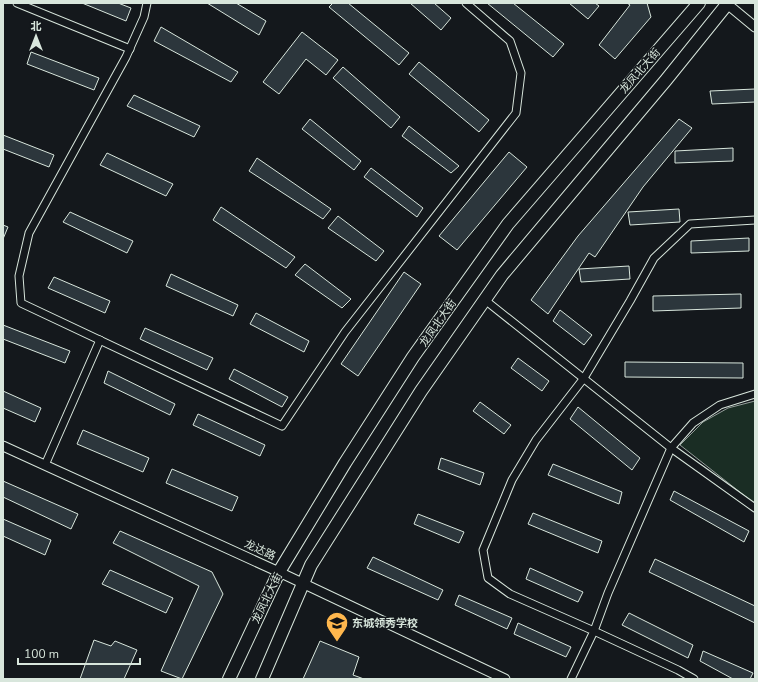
<svg xmlns="http://www.w3.org/2000/svg" width="758" height="682" viewBox="0 0 758 682" font-family="'Nunito Sans','Noto Sans SC',sans-serif">
<rect width="100%" height="100%" fill="#14181c"/>
<!-- green -->
<path fill="#1a2d24" stroke="#939e99" d="M755,401V504L680,445L703,422L728,408Z"/>
<!-- building -->
<g fill="#2c363c" stroke="#d8e6dc">
<path d="M82,3H118L131,8L126,21Z"/>
<path d="M207,3H236L266,21L259,35Z"/>
<path d="M333,3H348L409,53L399,65L329,7Z"/>
<path d="M410,3H434L451,18L441,30Z"/>
<path d="M487,3H513L564,44L553,57Z"/>
<path d="M569,3H595L599,6L588,19Z"/>
<path d="M627,3H647L651,17L615,59L599,45L630,5Z"/>
<path d="M161,27L238,72L231,82L154,41Z"/>
<path d="M302,32L338,60L326,75L306,59L279,94L263,82Z"/>
<path d="M31,52L99,78L94,90L27,64Z"/>
<path d="M419,62L489,120L479,132L409,74Z"/>
<path d="M343,67L400,117L391,128L333,78Z"/>
<path d="M755,89V102L712,104L710,91Z"/>
<path d="M134,95L200,126L194,137L127,106Z"/>
<path d="M310,119L361,161L354,170L302,129Z"/>
<path d="M679,119L692,128L643,187L595,257L589,253L548,314L531,300L578,236Z"/>
<path d="M409,126L459,166L451,173L402,136Z"/>
<path d="M3,135L54,155L49,167L3,149Z"/>
<path d="M733,148V161L675,163V151Z"/>
<path d="M509,152L527,167L457,250L439,236Z"/>
<path d="M107,153L173,184L166,196L100,165Z"/>
<path d="M257,158L331,209L323,219L249,171Z"/>
<path d="M371,168L423,208L417,217L364,177Z"/>
<path d="M221,207L295,257L286,268L213,220Z"/>
<path d="M679,209L680,222L630,225L628,212Z"/>
<path d="M70,212L133,241L127,253L63,222Z"/>
<path d="M338,216L384,251L376,261L328,228Z"/>
<path d="M3,225L8,227L3,239Z"/>
<path d="M749,238V251L691,253V241Z"/>
<path d="M305,264L351,299L342,308L295,275Z"/>
<path d="M629,266L630,279L581,282L579,269Z"/>
<path d="M404,272L421,284L358,376L341,364Z"/>
<path d="M171,274L238,305L233,316L166,286Z"/>
<path d="M54,277L110,301L105,313L48,288Z"/>
<path d="M741,294V308L653,311V296Z"/>
<path d="M560,310L592,335L584,345L553,321Z"/>
<path d="M256,313L309,341L304,352L250,324Z"/>
<path d="M3,325L70,351L65,363L3,339Z"/>
<path d="M145,328L213,358L207,370L140,339Z"/>
<path d="M518,358L549,381L542,391L511,368Z"/>
<path d="M625,362L743,363V378L625,377Z"/>
<path d="M234,369L288,397L282,407L229,379Z"/>
<path d="M108,371L175,404L170,415L104,383Z"/>
<path d="M3,391L41,408L35,422L3,408Z"/>
<path d="M480,402L511,425L504,434L473,411Z"/>
<path d="M578,407L640,458L632,470L570,419Z"/>
<path d="M198,414L265,445L260,456L193,425Z"/>
<path d="M83,430L149,458L143,472L77,444Z"/>
<path d="M441,458L484,473L480,485L438,469Z"/>
<path d="M553,464L622,492L619,504L548,475Z"/>
<path d="M172,469L238,497L232,511L166,483Z"/>
<path d="M3,481L78,514L71,529L3,497Z"/>
<path d="M674,491L749,531L744,542L670,500Z"/>
<path d="M533,513L602,541L598,553L528,524Z"/>
<path d="M418,514L464,532L459,543L414,524Z"/>
<path d="M3,519L51,540L45,555L3,536Z"/>
<path d="M120,531L212,572L223,594L182,679L161,671L199,586L113,543Z"/>
<path d="M373,557L443,590L438,600L367,568Z"/>
<path d="M655,559L755,606V623L649,572Z"/>
<path d="M530,568L583,592L578,602L526,579Z"/>
<path d="M110,570L173,598L166,613L102,584Z"/>
<path d="M459,595L512,618L507,629L455,605Z"/>
<path d="M629,613L693,645L688,658L622,625Z"/>
<path d="M518,623L571,647L566,657L514,634Z"/>
<path d="M94,640L111,646L115,641L137,650L124,679H80Z"/>
<path d="M320,641L359,657L353,675L364,679H303Z"/>
<path d="M703,651L753,673L750,679H733L700,661Z"/>
</g>
<g fill="none" stroke-linecap="round" stroke-linejoin="round">
<!-- minor casing -->
<g stroke="#d8e6dc" stroke-width="9">
<g id="minor">
<path d="M17,3L130,49"/>
<path d="M147,3L144,17L126,57L29,233L19,276L21,303L282,426L345,332L516,113L521,73L510,41L466,3"/>
<path d="M485,300L671,448L755,508"/>
<path d="M45,465L100,340"/>
<path d="M571,679L594,631L510,594L488,578L483,550L512,480L536,440L584,378L630,301L654,258L690,224L755,220"/>
<path d="M694,679L678,670L594,631L608,593L671,448L693,423L720,405L755,394"/>
</g>
</g>
<!-- tertiary casing -->
<g stroke="#d8e6dc" stroke-width="11">
<g id="tertiary">
<path d="M726,3L755,27"/>
<path d="M3,446L279,572L505,679"/>
</g>
</g>
<!-- primary casing -->
<g stroke="#d8e6dc" stroke-width="14">
<g id="primary">
<path d="M229,679L279,572L345,463L413,357L508,224L699,3"/>
<path d="M262,679L311,565L421,391L502,275L666,80L728,3"/>
</g>
</g>
<!-- minor -->
<use href="#minor" stroke="#14181c" stroke-width="7"/>
<!-- tertiary -->
<use href="#tertiary" stroke="#14181c" stroke-width="9"/>
<!-- primary -->
<use href="#primary" stroke="#14181c" stroke-width="12"/>
</g>
<!-- icons -->
<defs>
<g id="school-pin" transform="scale(1.15)"><path d="M0 17L-7.5 6A9.5 9.5 0 1 1 7.5 6Z" fill="#ffb74d" stroke="#14181c"/><path d="M0-5L7-2L0 1L-7-2ZM-4 1L0 2.5L4 1V4Q0 6-4 4Z" fill="#111"/></g>
</defs>
<g fill-rule="evenodd">
<use href="#school-pin" x="337" y="623"/>
</g>
<g text-anchor="middle" dominant-baseline="central" stroke-width="3" stroke-linejoin="round" paint-order="stroke">
<!-- street labels -->
<g font-size="11" fill="#d8e6dc" stroke="#14181c">
<text transform="translate(640 71) rotate(-49)">龙凤北大街</text>
<text transform="translate(438 323) rotate(-55)">龙凤北大街</text>
<text transform="translate(260 550) rotate(25)">龙达路</text>
<text transform="translate(267 598) rotate(-64)">龙凤北大街</text>
</g>
<!-- poi labels -->
<g font-size="11" font-weight="bold" fill="#d8e6dc" stroke="#14181c" text-anchor="start">
<text x="352" y="623">东城领秀学校</text>
</g>
</g>
<!-- border -->
<rect width="758" height="682" fill="none" stroke="#d8e6dc" stroke-width="8"/>
<!-- north arrow -->
<g transform="translate(36 36)" stroke="#14181c" stroke-width="3" paint-order="stroke">
<path d="M0-3L7 15L0 10L-7 15Z" fill="#d8e6dc"/>
<text y="-6" font-size="11" font-weight="bold" text-anchor="middle" fill="#d8e6dc">北</text>
</g>
<!-- scale -->
<path d="M18 658v6h122v-6" fill="none" stroke="#d8e6dc" stroke-width="2"/>
<text x="24" y="658" font-size="12" fill="#d8e6dc" stroke="#14181c" stroke-width="3" paint-order="stroke">100 m</text>
</svg>
